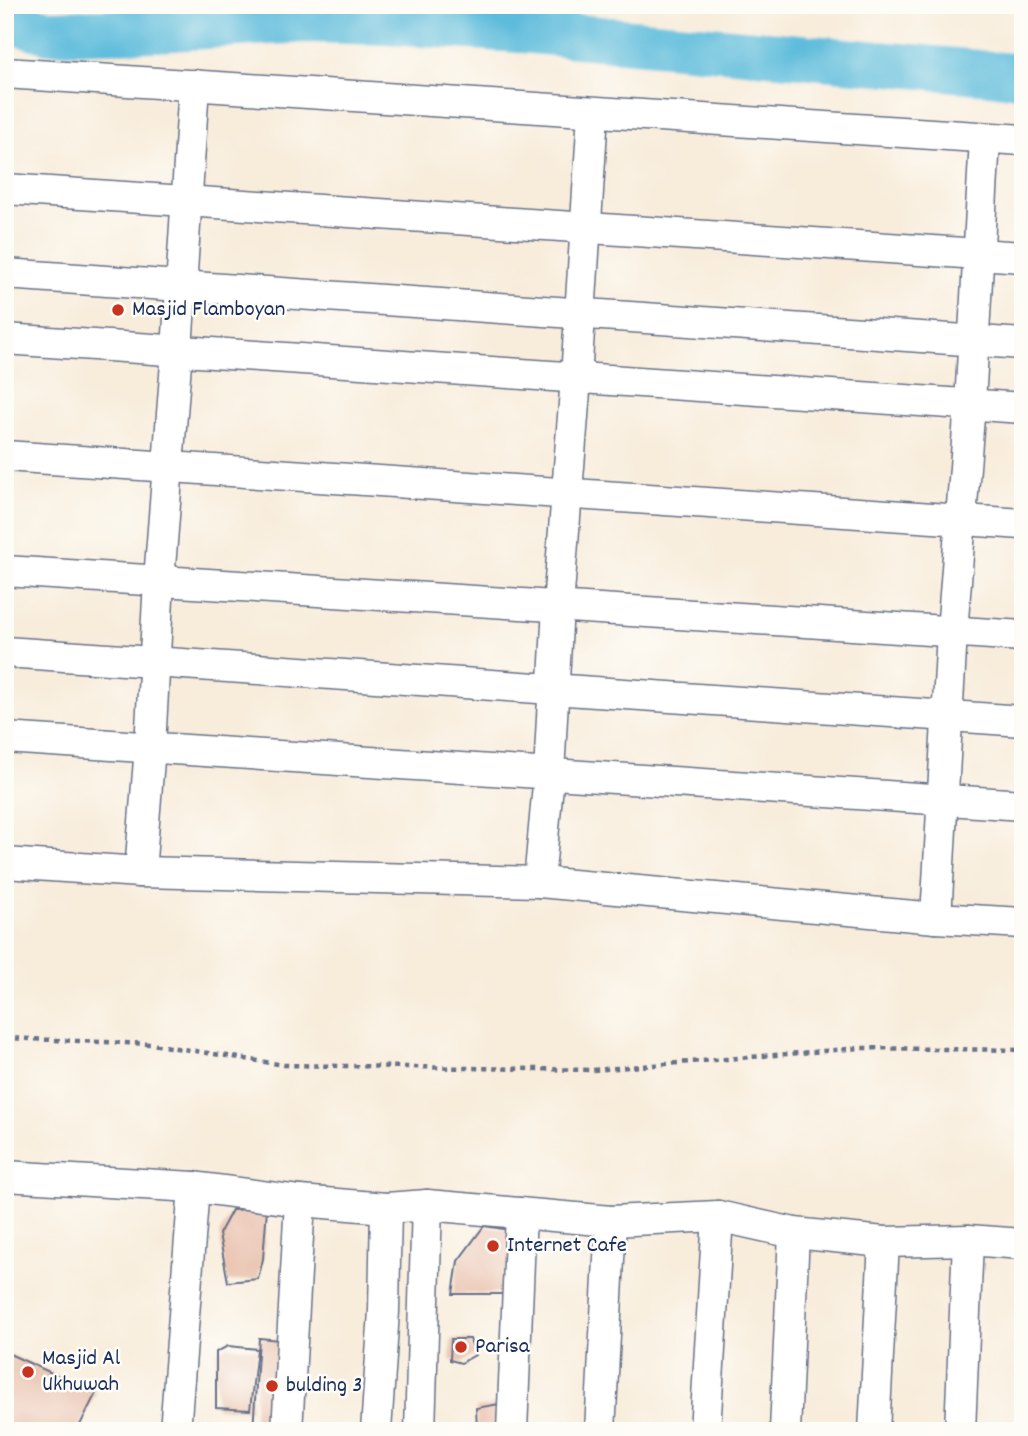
<svg xmlns="http://www.w3.org/2000/svg" width="1028" height="1436" viewBox="0 0 1028 1436" font-family="Dekko,sans-serif">
<rect width="100%" height="100%" fill="#fdfcf7"/>
<filter id="ink" filterUnits="userSpaceOnUse"><feTurbulence type="fractalNoise" baseFrequency=".0143" numOctaves="2"/><feDisplacementMap in="SourceGraphic" scale="14" xChannelSelector="R" yChannelSelector="G"/><feConvolveMatrix kernelMatrix="1 2 1 2 8 2 1 2 1" color-interpolation-filters="sRGB"/></filter>
<filter id="wash" filterUnits="userSpaceOnUse"><feTurbulence type="fractalNoise" baseFrequency=".00686" numOctaves="4" result="noise"/><feDisplacementMap in="SourceGraphic" scale="28" xChannelSelector="R" yChannelSelector="G"/><feGaussianBlur stdDeviation="1.57" result="paint"/><feColorMatrix in="noise" values="0 0 0 0 0 0 0 0 0 0 0 0 0 0 0 0 0 1.4 0 .05"/><feComposite in="paint" operator="in"/></filter>
<g filter="url(#wash)">
<rect width="100%" height="100%" fill="#f8ecda"/>
<g fill="none" stroke-linecap="round" stroke-linejoin="round">
<!-- river -->
<path stroke="#5dbcdb" stroke-width="44" d="M5,18L12,22L49,32L156,30L305,21L387,23L521,31L1023,76"/>
</g>
<g id="blocks">
<!-- building -->
<g fill="#e6b8a2">
<path d="M267,1208L263,1259L258,1279L228,1282L219,1234L232,1210Z"/>
<path d="M484,1226L517,1231V1294H453L458,1261Z"/>
<path d="M259,1338L290,1341L285,1431H253Z"/>
<path d="M451,1339H470L475,1355L461,1363L450,1360Z"/>
<path d="M228,1346L257,1349L250,1410L216,1408V1352Z"/>
<path d="M5,1352L96,1393L77,1431H5Z"/>
<path d="M505,1403L508,1428L477,1429L476,1408Z"/>
</g>
</g>
</g>
<g filter="url(#ink)">
<use href="#blocks" fill-opacity="0" stroke="#687189" stroke-width="2"/>
<g fill="none" stroke-linecap="round" stroke-linejoin="round">
<!-- minor casing -->
<g stroke="#687189" stroke-width="33">
<g id="minor">
<path d="M5,73L1023,140"/>
<path d="M5,189L1023,257"/>
<path d="M5,274L1023,344"/>
<path d="M5,339L1023,408"/>
<path d="M5,456L1023,524"/>
<path d="M5,571L1023,636"/>
<path d="M5,652L1023,721"/>
<path d="M5,738L1023,805"/>
<path d="M5,863L140,872L539,882L936,918L1023,923"/>
<path d="M140,872L150,747L159,580L177,350L194,85"/>
<path d="M539,882L549,774L558,606L576,378L593,113"/>
<path d="M936,918L952,632L970,404L985,139"/>
<path d="M5,1176L194,1187L300,1201L386,1208L427,1205L611,1221L718,1216L794,1233L884,1242L968,1240L1023,1244"/>
<path d="M175,1431L194,1187"/>
<path d="M287,1431L300,1201"/>
<path d="M376,1431L384,1311L386,1208"/>
<path d="M420,1431L427,1205"/>
<path d="M512,1431L521,1213"/>
<path d="M600,1431L611,1221"/>
<path d="M705,1431L718,1216"/>
<path d="M785,1431L794,1233"/>
<path d="M874,1431L884,1242"/>
<path d="M960,1431L968,1240"/>
</g>
</g>
<!-- path -->
<path stroke="#687189" stroke-width="4.5" stroke-dasharray="5 5" stroke-linecap="butt" d="M5,1038L151,1044L284,1065L593,1070L860,1048L1023,1050"/>
<!-- minor -->
<use href="#minor" stroke="#fff" stroke-width="30"/>
</g>
</g>
<!-- markers -->
<g fill="#c8321e" stroke="#fdfcf7" stroke-width="2.5">
<circle cx="118" cy="310" r="7"/>
<circle cx="493" cy="1246" r="7"/>
<circle cx="461" cy="1347" r="7"/>
<circle cx="28" cy="1372" r="7"/>
<circle cx="272" cy="1386" r="7"/>
</g>
<g text-anchor="middle" dominant-baseline="central" stroke-width="5" stroke-linejoin="round" paint-order="stroke">
<!-- poi labels -->
<g font-size="23" fill="#1b2f5e" stroke="#fdfcf7" text-anchor="start">
<text x="132" y="310">Masjid Flamboyan</text>
<text x="507" y="1246">Internet Cafe</text>
<text x="475" y="1347">Parisa</text>
<text x="42" y="1359">Masjid Al<tspan x="42" dy="26">Ukhuwah</tspan></text>
<text x="286" y="1386">bulding 3</text>
</g>
</g>
<!-- margin -->
<rect width="1028" height="1436" fill="none" stroke="#fdfcf7" stroke-width="28"/>
</svg>
